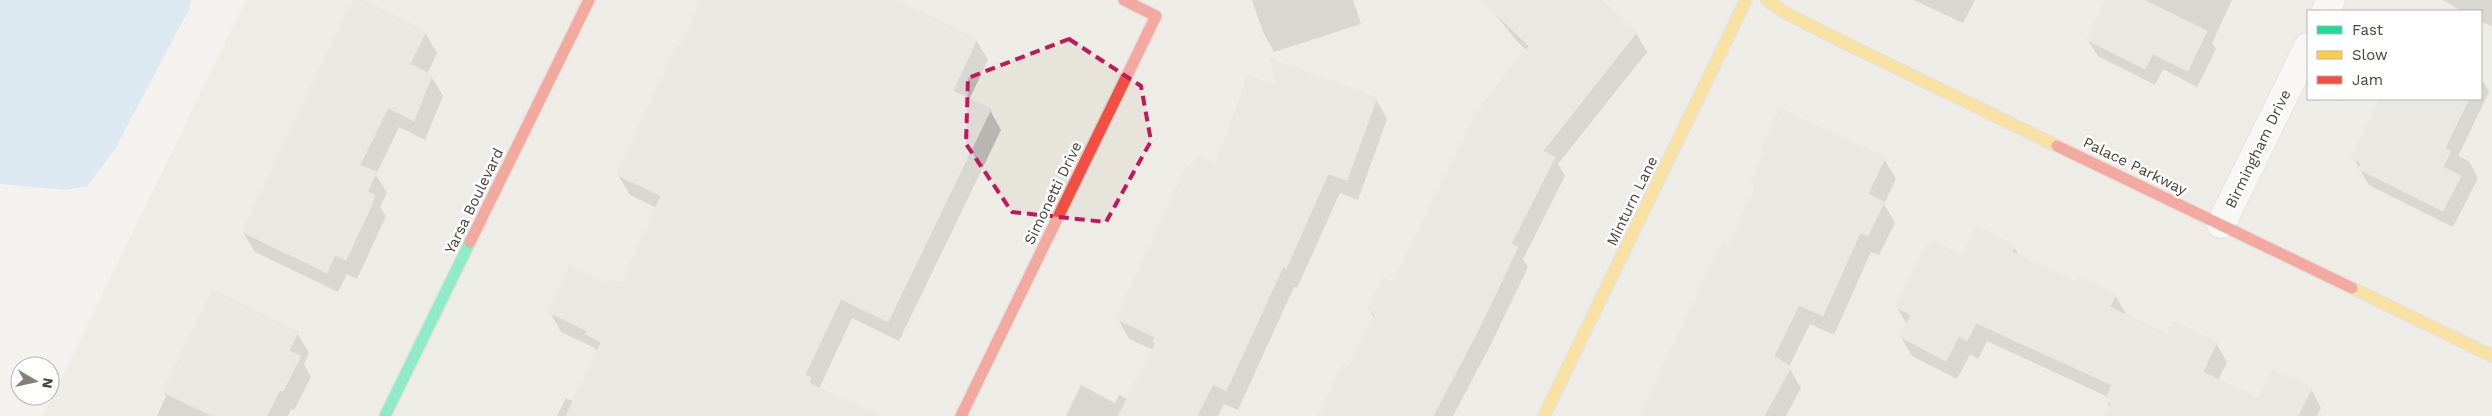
<svg xmlns="http://www.w3.org/2000/svg" width="2492" height="416" viewBox="0 0 2492 416" font-family="'Work Sans',sans-serif">
<rect width="100%" height="100%" fill="#f4f2ee"/>
<!-- residential -->
<path fill="#e7e4dc" fill-rule="evenodd" d="M246,0H2492V416H43ZM2308,11H2481V99H2308Z"/>
<!-- water -->
<path fill="#c0ddf1" d="M0,0H191L189,9L115,149L87,186L65,190L0,184Z"/>
<!-- shadow -->
<g fill="#0003">
<path d="M355,0L425,33L437,53L427,74L431,76L443,96L425,140L399,127L376,175L387,193L380,207L386,216L357,279L347,274L338,292L255,252L243,232Z"/>
<path d="M703,0H891L976,40L988,60L969,100L990,110L1001,130L899,341L852,318L819,389L854,416H557L566,398L574,402L597,353L595,348L561,332L550,312L609,286H623L657,208L630,195L618,175L681,50Z"/>
<path d="M1252,0H1353L1361,24L1274,52L1263,32Z"/>
<path d="M1484,0H1591L1636,33L1647,52L1558,164L1565,176L1523,259L1528,267L1491,344L1453,416H1321L1350,368L1374,318L1370,310L1394,285L1527,51L1515,39Z"/>
<path d="M1914,0H1975L1963,23Z"/>
<path d="M2107,0H2232L2212,43L2216,49L2197,87L2163,69L2155,85L2098,56L2088,40Z"/>
<path d="M2443,0H2492V27L2481,21V11H2461Z"/>
<path d="M2481,78L2489,92L2458,156L2469,161L2478,178L2453,227L2369,185L2353,158L2380,117L2389,99H2481Z"/>
<path d="M1280,89L1376,99L1387,119L1358,200L1340,193L1297,288L1294,287L1238,410L1224,404L1218,416H1066L1081,385L1115,403L1119,395L1128,399L1154,350L1129,339L1118,319L1193,171L1217,166Z"/>
<path d="M1780,111L1884,159L1896,179L1884,204L1895,223L1879,255L1871,252L1834,335L1810,324L1789,367L1801,388L1786,416H1641L1729,247L1756,188L1753,182L1766,153L1763,148Z"/>
<path d="M2014,247L2020,257L2077,283L2115,295L2126,314L2125,316L2168,337L2216,343L2227,362L2218,381L2259,401L2311,389L2321,408L2317,416H2115L2106,401L2108,397L1987,341L1978,359L1970,354L1957,379L1912,356L1901,337L1907,325L1897,307L1963,258Z"/>
<path d="M214,292L297,333L309,353L304,364L311,377L294,410L291,409L288,416H157L166,396L164,392Z"/>
</g>
<!-- building -->
<g fill="#dedbd6" stroke="#dcd9d4">
<path d="M353,0H362L426,32L410,64L432,75L414,121L388,108L360,165L377,172L367,192L375,195L372,205L346,260L335,255L327,273L242,232Z"/>
<path d="M700,0H894L977,39L953,91L991,109L888,322L841,299L805,375L811,378L809,383L880,416H566L601,342L585,334L587,331L548,312L570,266L608,285L611,279L622,284L661,196L617,175L677,46L681,48Z"/>
<path d="M1481,0H1601L1637,32L1543,151L1555,157L1511,244L1518,247L1481,325L1433,416H1319L1343,364L1349,367L1375,314L1368,310L1383,278L1393,283L1476,113L1529,46Z"/>
<path d="M2106,0H2144L2207,31L2188,71L2153,54L2145,69L2087,40Z"/>
<path d="M1270,59L1377,98L1347,180L1328,174L1286,269L1283,267L1226,391L1213,384L1197,416H1118L1156,343L1153,342L1155,337L1116,319L1187,166L1192,169L1198,156L1216,164L1248,76L1278,87Z"/>
<path d="M2380,99H2469L2445,148L2451,151L2443,167L2461,176L2443,211L2358,169L2361,163L2351,158Z"/>
<path d="M1780,109L1885,158L1868,194L1884,202L1868,236L1860,233L1823,316L1799,305L1774,356L1791,367L1764,416H1640L1722,243L1729,246L1756,185L1751,182L1766,150L1762,148Z"/>
<path d="M1977,226L2015,246L2012,252L2076,282L2079,277L2116,294L2110,307L2167,335L2173,321L2217,342L2203,372L2259,399L2273,370L2312,388L2298,416H2105L2111,404L2105,401L2112,385L1976,323L1967,341L1959,336L1946,361L1900,337L1911,315L1896,307L1927,245L1930,246L1933,241L1962,256Z"/>
<path d="M213,290L298,332L289,351L301,356L283,391L280,390L267,416H212L163,392Z"/>
</g>
<g fill="none" stroke-linecap="round" stroke-linejoin="round">
<!-- street casing -->
<g stroke="#d2d0cb" stroke-width="30">
<g id="street">
<path d="M2326,11L2331,0"/>
<path d="M2221,224L2308,47"/>
</g>
</g>
<!-- fast casing -->
<g stroke="#d3cfc5" stroke-width="14">
<path id="fast" d="M385,416L470,242"/>
</g>
<!-- slow casing -->
<g stroke="#d3cfc5" stroke-width="14">
<g id="slow">
<path d="M1767,0L1784,12L1843,42L2057,146"/>
<path d="M2352,288L2492,356"/>
<path d="M1544,416L1746,0"/>
</g>
</g>
<!-- jam casing -->
<g stroke="#d3cfc5" stroke-width="14">
<g id="jam">
<path d="M2057,146L2352,288"/>
<path d="M470,242L589,0"/>
<path d="M961,416L1156,16L1124,0"/>
</g>
</g>
<!-- street -->
<use href="#street" stroke="#fdfdfc" stroke-width="28"/>
<!-- fast -->
<use href="#fast" stroke="#16e098" stroke-width="11"/>
<!-- slow -->
<use href="#slow" stroke="#ffcf43" stroke-width="11"/>
<!-- jam -->
<use href="#jam" stroke="#f24e42" stroke-width="11"/>
</g>
<!-- marked area -->
<path d="M0 0H2492V416H0ZM1069,39L1141,86L1151,141L1106,222L1012,212L966,144L968,78Z" fill="#f4f2ee" fill-opacity=".55" fill-rule="evenodd"/>
<path fill="none" stroke="#c2185b" stroke-width="4" stroke-dasharray="10 6" stroke-linejoin="round" d="M1069,39L1141,86L1151,141L1106,222L1012,212L966,144L968,78Z"/>
<g text-anchor="middle" dominant-baseline="central" stroke-width="5" stroke-linejoin="round" paint-order="stroke">
<!-- street labels -->
<g font-size="15" fill="#4b4439" stroke="#fff">
<text transform="translate(2258 149) rotate(-64)">Birmingham Drive</text>
<text transform="translate(2135 166) rotate(26)">Palace Parkway</text>
<text transform="translate(1053 193) rotate(-64)">Simonetti Drive</text>
<text transform="translate(474 201) rotate(-64)">Yarsa Boulevard</text>
<text transform="translate(1632 201) rotate(-64)">Minturn Lane</text>
</g>
</g>
<!-- legend -->
<rect x="2307" y="10" width="175" height="90" fill="#ffffff" stroke="#b7b4b0"/>
<rect x="2317" y="26" width="25" height="8" fill="#16e098" stroke="#b7b4b0"/>
<text x="2352" y="35" font-size="15" fill="#4b4439">Fast</text>
<rect x="2317" y="51" width="25" height="8" fill="#ffcf43" stroke="#b7b4b0"/>
<text x="2352" y="60" font-size="15" fill="#4b4439">Slow</text>
<rect x="2317" y="76" width="25" height="8" fill="#f24e42" stroke="#b7b4b0"/>
<text x="2352" y="85" font-size="15" fill="#4b4439">Jam</text>
<!-- north arrow -->
<g transform="translate(35 381) rotate(99)"><circle r="24" fill="#ffffff" stroke="#b7b4b0"/>
<path d="M0-4L9 19L0 12L-9 19Z" fill="#868178"/>
<text y="-8" font-size="14" font-weight="bold" text-anchor="middle" fill="#4b4439">N</text>
</g>
</svg>
